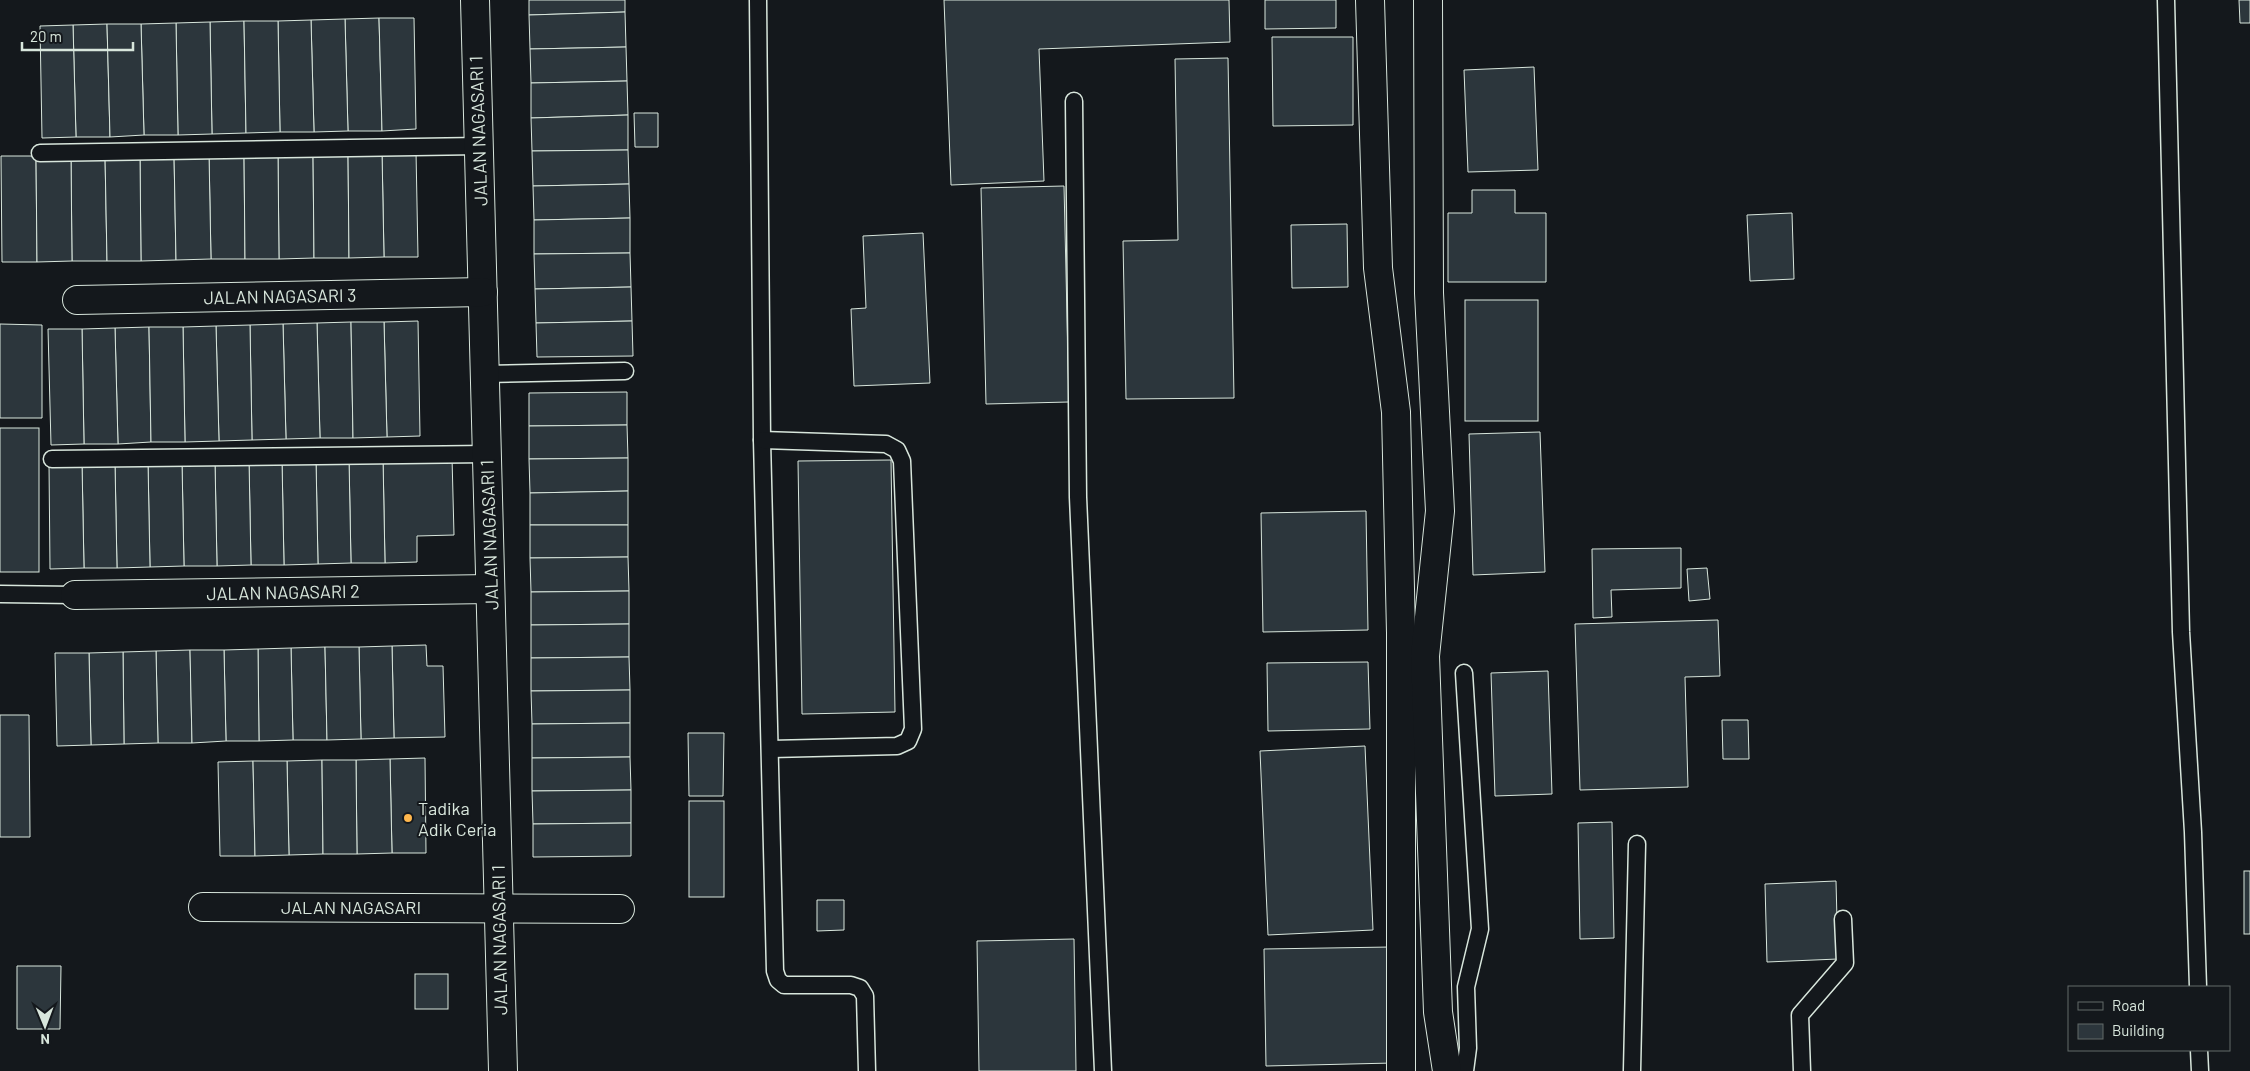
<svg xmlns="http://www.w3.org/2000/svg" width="2250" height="1071" viewBox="0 0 2250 1071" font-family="Barlow,sans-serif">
<rect width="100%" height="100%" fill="#14181c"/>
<!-- building -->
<g fill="#2c363c" stroke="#d8e6dc">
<path d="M529,0H625V12L529,15Z"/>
<path d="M944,0H1229L1230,42L1039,49L1044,181L951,185Z"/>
<path d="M1265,0H1336V28L1265,29Z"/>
<path d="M2239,0H2250V23H2240Z"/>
<path d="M625,12L626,47L530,49L529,15Z"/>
<path d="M379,18L382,131H348L345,19Z"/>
<path d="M379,18H414L416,129L382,131Z"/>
<path d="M345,19L348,131L314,132L311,20Z"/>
<path d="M311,20L314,132H280L278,21Z"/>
<path d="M244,21L246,133L212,134L210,22Z"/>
<path d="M244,21H278L280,132L246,133Z"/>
<path d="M210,22L212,134L178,135L176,23Z"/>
<path d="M176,23L178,135H144L141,24Z"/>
<path d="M107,24L110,137H76L73,25Z"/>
<path d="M107,24H141L144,135L110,137Z"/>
<path d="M73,25L76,137L42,138L40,26Z"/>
<path d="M1272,37H1353V125L1273,126Z"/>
<path d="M626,47L627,81L531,83L530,49Z"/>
<path d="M1228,58L1234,398L1126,399L1123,241L1178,240L1175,59Z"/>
<path d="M1534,67L1538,170L1468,172L1464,70Z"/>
<path d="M627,81L628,115L531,118V83Z"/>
<path d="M634,113H658V147H635Z"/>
<path d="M628,115V150L532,151L531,118Z"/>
<path d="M628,150L629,184L533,186L532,151Z"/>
<path d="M416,151L418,257H384L382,152Z"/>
<path d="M313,152L314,258L279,259L278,153Z"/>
<path d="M313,152H348L349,258H314Z"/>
<path d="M348,152H382L384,257L349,258Z"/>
<path d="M244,153L245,259H211L209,154Z"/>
<path d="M244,153H278L279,259H245Z"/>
<path d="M174,154L176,260L141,261L140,155Z"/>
<path d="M174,154H209L211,259L176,260Z"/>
<path d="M105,155L107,261H72L71,156Z"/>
<path d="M105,155H140L141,261H107Z"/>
<path d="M1,156H36L37,262H2Z"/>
<path d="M36,156H71L72,261L37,262Z"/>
<path d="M629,184L630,218L534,220L533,186Z"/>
<path d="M1064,186L1069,402L986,404L981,188Z"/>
<path d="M1472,190H1515V213H1546V282H1448V213H1472Z"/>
<path d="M1792,213L1794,279L1750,281L1747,215Z"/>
<path d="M630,218V253L534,254V220Z"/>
<path d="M1347,224L1348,287L1292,288L1291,225Z"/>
<path d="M923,233L930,383L854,386L851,309L866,308L863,236Z"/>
<path d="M630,253L631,287L535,289L534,254Z"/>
<path d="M631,287L632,321L536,323L535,289Z"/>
<rect x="1465" y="300" width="73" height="121"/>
<path d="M418,321L420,436L387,437L384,322Z"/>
<path d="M632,321L633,356L537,357L536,323Z"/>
<path d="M351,322L353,438H320L317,323Z"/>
<path d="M351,322H384L387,437L353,438Z"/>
<path d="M317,323L320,438L286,439L283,324Z"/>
<path d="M0,324L42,325V418H0Z"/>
<path d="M283,324L286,439L252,440L250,325Z"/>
<path d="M250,325L252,440L219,441L216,326Z"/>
<path d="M216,326L219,441L185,442L183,327Z"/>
<path d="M149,327L151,442L118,444L115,328Z"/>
<path d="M149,327H183L185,442H151Z"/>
<path d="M115,328L118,444H84L82,329Z"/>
<path d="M48,329H82L84,444L51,445Z"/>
<path d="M627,392V425L529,426V393Z"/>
<path d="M627,425L628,458L529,459V426Z"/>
<rect x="0" y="428" width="39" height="144"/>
<path d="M1540,432L1545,572L1473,575L1469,434Z"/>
<path d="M452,457L454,535L417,536V562L385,563L383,458Z"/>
<path d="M383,458L385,563H351L349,459Z"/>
<path d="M628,458V491L530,493L529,459Z"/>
<path d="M316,459H349L351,563L318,564Z"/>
<path d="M316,459L318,564L284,565L282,460Z"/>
<path d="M249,460H282L284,565H251Z"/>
<path d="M249,460L251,565L217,566L215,461Z"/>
<path d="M891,460L895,712L802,714L798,461Z"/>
<path d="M215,461L217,566H184L182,462Z"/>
<path d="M148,462H182L184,566L150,567Z"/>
<path d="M148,462L150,567L117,568L115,463Z"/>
<path d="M82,463H115L117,568H84Z"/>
<path d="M82,463L84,568L50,569L49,464Z"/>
<path d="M628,491V525H530V493Z"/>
<path d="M1366,511L1368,630L1263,632L1261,513Z"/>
<path d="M530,525H628V557L530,558Z"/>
<path d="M1681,548V588L1611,590L1612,617L1593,618L1592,549Z"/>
<path d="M628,557L629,591L531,592L530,558Z"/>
<path d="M1707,568L1710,599L1689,601L1687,569Z"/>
<path d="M629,591V624L531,625V592Z"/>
<path d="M1718,620L1720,676L1685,677L1688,787L1580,790L1575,624Z"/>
<path d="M629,624V657L531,658V625Z"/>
<path d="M426,645L427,666H443L445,737L394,738L392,646Z"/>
<path d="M392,646L394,738L361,739L359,647Z"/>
<path d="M325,647L327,740H293L291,648Z"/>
<path d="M325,647H359L361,739L327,740Z"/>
<path d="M291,648L293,740L259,741L258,649Z"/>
<path d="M258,649L259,741H226L224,650Z"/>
<path d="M190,650L192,743H158L156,651Z"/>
<path d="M190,650H224L226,741L192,743Z"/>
<path d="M156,651L158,743L124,744L123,652Z"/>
<path d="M123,652L124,744L91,745L89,653Z"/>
<path d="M55,653H89L91,745L57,746Z"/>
<path d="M629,657L630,690L531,691V658Z"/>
<path d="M1368,662L1370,729L1268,731L1267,663Z"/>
<path d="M1548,671L1552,794L1495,796L1491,673Z"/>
<path d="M630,690V723L532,724L531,691Z"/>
<path d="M0,715H29L30,837H0Z"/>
<path d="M1722,720H1748L1749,759H1723Z"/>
<path d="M630,723V757L532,758V724Z"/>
<path d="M688,733H724L723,796H689Z"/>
<path d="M1365,746L1373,930L1268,935L1260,751Z"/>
<path d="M630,757L631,790L532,791V758Z"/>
<path d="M425,758L426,853H392L390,759Z"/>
<path d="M390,759L392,853L357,854L356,760Z"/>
<path d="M322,760L323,854L289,855L287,761Z"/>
<path d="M322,760H356L357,854H323Z"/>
<path d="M253,761L255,856H220L218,762Z"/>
<path d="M253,761H287L289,855L255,856Z"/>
<path d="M631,790V823L533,824L532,791Z"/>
<rect x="689" y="801" width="35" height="96"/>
<path d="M1612,822L1614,938L1580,939L1578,823Z"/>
<path d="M631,823V856L533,857V824Z"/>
<rect x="2244" y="871" width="6" height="63"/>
<path d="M1836,881L1838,959L1767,962L1765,884Z"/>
<path d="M817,900H844V930L817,931Z"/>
<path d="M1074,939L1076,1071H979L977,941Z"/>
<path d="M1391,947L1393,1063L1266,1066L1264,949Z"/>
<path d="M17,966H61L60,1029H17Z"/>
<rect x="415" y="974" width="33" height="35"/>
</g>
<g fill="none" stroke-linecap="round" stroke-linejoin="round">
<!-- lane casing -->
<g stroke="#d8e6dc" stroke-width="19">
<g id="lane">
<path d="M758,0L762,440L775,971L778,980L784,985H851L860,988L865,996L867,1071"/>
<path d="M2166,0L2181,632L2193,832L2198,987"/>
<path d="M1074,101L1078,497L1103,1071"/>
<path d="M40,153L479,146"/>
<path d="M485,374L625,371"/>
<path d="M762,440L886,444L897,450L902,461L913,729L908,741L897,746L771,749"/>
<path d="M52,459L487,454"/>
<path d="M0,594L75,595"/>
<path d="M1464,673L1480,929L1466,987L1468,1048L1465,1071"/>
<path d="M2199,1050L2200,1071"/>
<path d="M1632,1071L1637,844"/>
<path d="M1802,1071L1800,1015L1845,963L1843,919"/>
</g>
</g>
<!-- street casing -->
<g stroke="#d8e6dc" stroke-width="30">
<g id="street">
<path d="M475,0L503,1071"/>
<path d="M1370,0L1378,268L1396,412L1401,633V1071"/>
<path d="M1428,0L1429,293L1440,511L1425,656L1438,1012L1447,1071"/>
<path d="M77,300L483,292"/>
<path d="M75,595L490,589"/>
<path d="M203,907L620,909"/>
</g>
</g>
<!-- lane -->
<use href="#lane" stroke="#14181c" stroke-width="16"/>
<!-- street -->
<use href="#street" stroke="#14181c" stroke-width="28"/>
</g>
<!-- markers -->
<circle fill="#ffb74d" stroke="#14181c" stroke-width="2" cx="408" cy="818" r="5"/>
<g text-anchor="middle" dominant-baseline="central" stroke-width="4" stroke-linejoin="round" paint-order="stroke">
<!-- street labels -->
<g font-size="18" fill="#d8e6dc" stroke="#14181c">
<text transform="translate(478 131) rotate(-92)">JALAN NAGASARI 1</text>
<text transform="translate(280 296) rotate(-1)">JALAN NAGASARI 3</text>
<text transform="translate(489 535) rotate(-92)">JALAN NAGASARI 1</text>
<text transform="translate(283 592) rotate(-1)">JALAN NAGASARI 2</text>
<text x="351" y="907">JALAN NAGASARI</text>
<text transform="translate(499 940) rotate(-91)">JALAN NAGASARI 1</text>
</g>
<!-- poi labels -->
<g font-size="18" fill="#d8e6dc" stroke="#14181c" text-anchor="start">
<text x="418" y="808">Tadika<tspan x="418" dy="21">Adik Ceria</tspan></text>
</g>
</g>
<!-- legend -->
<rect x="2068" y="986" width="162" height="65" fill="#14181c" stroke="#626a69"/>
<rect x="2078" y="1002" width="25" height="8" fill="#14181c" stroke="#626a69"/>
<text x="2112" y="1011" font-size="15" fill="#d8e6dc">Road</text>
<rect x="2078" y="1024" width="25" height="15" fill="#2c363c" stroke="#626a69"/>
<text x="2112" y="1036" font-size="15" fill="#d8e6dc">Building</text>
<!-- north arrow -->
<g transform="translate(45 1026) rotate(179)" stroke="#14181c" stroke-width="4" paint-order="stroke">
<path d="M0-4L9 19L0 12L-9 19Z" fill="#d8e6dc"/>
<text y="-8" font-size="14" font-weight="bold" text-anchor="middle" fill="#d8e6dc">N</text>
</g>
<!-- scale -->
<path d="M22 42v8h111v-8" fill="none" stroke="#d8e6dc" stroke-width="2.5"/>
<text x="30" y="42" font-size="15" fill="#d8e6dc" stroke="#14181c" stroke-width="4" paint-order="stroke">20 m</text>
</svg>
